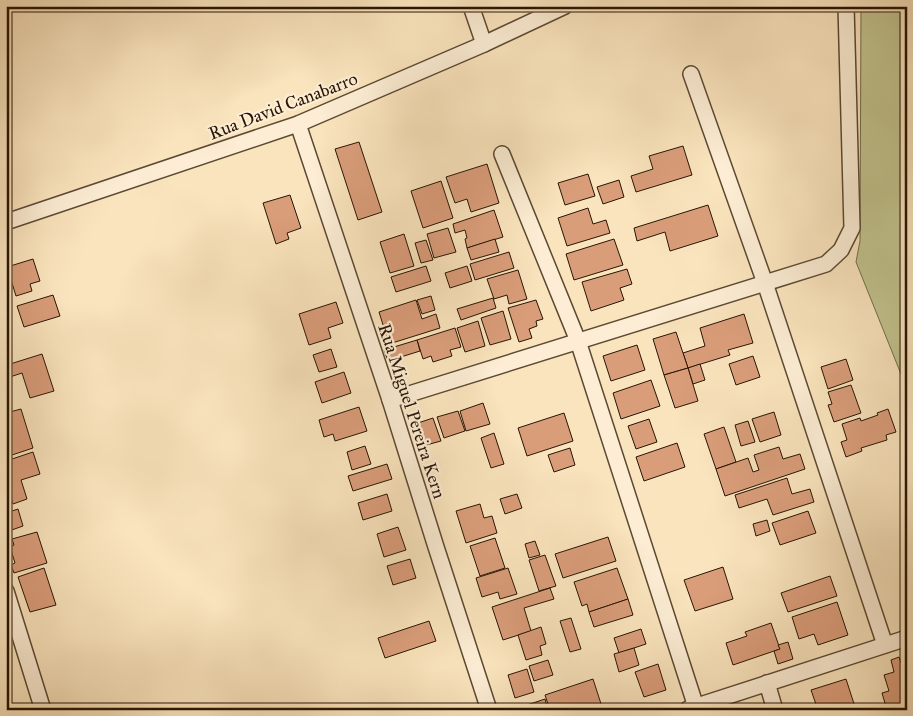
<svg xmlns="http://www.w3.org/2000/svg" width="913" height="716" viewBox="0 0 913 716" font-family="'IM FELL Great Primer',serif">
<rect width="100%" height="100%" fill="#fae4bd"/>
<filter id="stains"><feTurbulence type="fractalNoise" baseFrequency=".004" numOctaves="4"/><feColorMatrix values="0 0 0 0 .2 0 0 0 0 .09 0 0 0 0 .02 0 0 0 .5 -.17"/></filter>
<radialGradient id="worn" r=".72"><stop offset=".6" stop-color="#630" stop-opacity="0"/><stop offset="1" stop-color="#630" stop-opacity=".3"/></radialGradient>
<!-- green -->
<path fill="#c1c38e" stroke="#746c49" d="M861,6H907V389L856,262L860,241Z"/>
<!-- building -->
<g fill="#da9d7a" stroke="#281504">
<path d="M763,6H776L765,11Z"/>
<path d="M359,142L382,212L358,220L335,149Z"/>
<path d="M683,146L692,175L636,192L631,176L653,169L649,156Z"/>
<path d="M487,164L499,203L471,212L467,199L455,203L446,177Z"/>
<path d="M588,174L595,196L565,205L558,183Z"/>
<path d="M619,180L624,197L603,204L597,187Z"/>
<path d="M441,181L453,218L423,228L411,191Z"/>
<path d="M290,195L301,228L287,233L289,239L276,244L263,203Z"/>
<path d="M708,205L718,236L670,251L665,232L637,241L634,228Z"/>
<path d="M588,208L593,224L606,220L610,233L567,246L558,218Z"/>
<path d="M494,210L503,237L467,248L465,239L467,238L465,230L455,233L453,224Z"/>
<path d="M448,228L456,252L434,258L427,234Z"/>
<path d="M404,234L414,266L390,273L380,242Z"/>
<path d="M495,239L499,252L471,260L467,248Z"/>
<path d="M614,239L623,265L574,280L566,254Z"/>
<path d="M426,240L433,260L421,263L415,243Z"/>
<path d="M509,252L514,268L475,280L470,264Z"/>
<path d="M33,259L40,281L30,284L32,291L16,296L7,267Z"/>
<path d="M426,266L431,281L396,292L391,277Z"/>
<path d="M467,266L472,281L450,288L445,273Z"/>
<path d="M627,269L632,284L620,288L624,300L591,311L582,282Z"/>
<path d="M518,270L527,299L509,304L507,295L494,299L487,279Z"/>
<path d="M53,295L60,316L24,327L17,306Z"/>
<path d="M431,296L435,310L422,314L417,300Z"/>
<path d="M493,298L496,308L461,320L457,309Z"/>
<path d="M416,300L422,319L436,314L440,328L389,344L379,312Z"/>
<path d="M536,300L543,319L536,321L537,326L529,329L532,338L519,342L508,308Z"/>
<path d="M336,302L343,323L328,328L331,338L309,345L299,314Z"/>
<path d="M503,311L511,339L490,345L481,318Z"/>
<path d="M744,314L753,343L728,350L730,355L688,368L683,353L705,346L700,328Z"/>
<path d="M478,321L485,346L465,352L457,328Z"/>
<path d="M455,328L461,347L450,350L452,356L433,362L431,356L423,359L417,340Z"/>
<path d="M676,332L688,368L664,375L653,339Z"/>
<path d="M417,340L420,351L388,361L384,350Z"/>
<path d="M637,345L645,370L611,381L603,356Z"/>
<path d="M331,349L337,367L319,372L313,355Z"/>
<path d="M42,354L54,391L30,398L22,373L10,377L7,365Z"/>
<path d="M753,356L760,377L736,385L729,364Z"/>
<path d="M846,359L853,380L828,389L821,367Z"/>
<path d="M700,364L705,380L693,384L688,368Z"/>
<path d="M688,368L698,401L675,408L664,375Z"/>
<path d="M344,372L351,393L322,403L315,382Z"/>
<path d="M651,380L660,406L621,419L613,393Z"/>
<path d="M851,385L861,413L834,422L828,405L832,404L828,392Z"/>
<path d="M483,403L490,424L466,431L460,411Z"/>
<path d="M359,407L367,431L335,441L333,434L324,437L319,420Z"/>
<path d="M21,409L33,448L6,457V413Z"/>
<path d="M888,409L896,432L886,435L887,440L861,448L862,451L846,457L841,442L847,440L842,424L860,418L861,421L878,415L877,413Z"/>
<path d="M458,411L465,431L444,438L437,417Z"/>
<path d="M774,412L781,435L760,442L752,419Z"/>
<path d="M564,413L573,441L527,456L518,428Z"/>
<path d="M433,418L441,441L419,447L412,425Z"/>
<path d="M649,419L657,442L636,449L628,426Z"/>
<path d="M748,421L755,442L741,446L735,425Z"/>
<path d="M724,427L736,462L716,469L704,434Z"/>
<path d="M494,433L504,464L491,468L481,438Z"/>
<path d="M677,443L685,467L644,481L636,457Z"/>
<path d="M365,446L371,464L352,470L347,452Z"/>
<path d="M779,447L783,459L800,454L805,469L725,496L716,469L748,458L753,472L759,470L754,455Z"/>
<path d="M570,448L575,465L554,472L548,455Z"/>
<path d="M33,452L40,474L21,480L27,499L13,504L7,485H6V461Z"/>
<path d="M387,464L392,479L353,491L348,476Z"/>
<path d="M787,478L792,494L810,489L814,502L773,515L767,499L739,508L735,495Z"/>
<path d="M387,494L392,511L363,520L358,503Z"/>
<path d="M517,494L522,508L505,514L500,499Z"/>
<path d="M480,504L484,518L492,516L497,533L466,543L456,511Z"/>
<path d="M18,509L23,526L6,532V513Z"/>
<path d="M808,511L816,533L780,545L772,523Z"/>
<path d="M767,520L770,531L756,536L753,524Z"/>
<path d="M398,527L406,550L384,557L377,534Z"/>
<path d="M37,532L47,563L14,573L11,565L15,563L10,547L14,545L12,539Z"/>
<path d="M608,537L616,561L563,578L555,554Z"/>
<path d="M495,538L505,568L480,576L470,546Z"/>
<path d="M535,541L540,555L529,558L525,544Z"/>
<path d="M545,555L556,586L539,591L529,560Z"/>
<path d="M410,559L416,578L393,585L387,566Z"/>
<path d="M723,567L733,599L695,611L684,580Z"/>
<path d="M44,568L56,605L30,612L18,577Z"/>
<path d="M508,568L517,594L500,599L498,592L482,597L476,578Z"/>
<path d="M617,568L628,599L589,612L587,604L582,606L574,582Z"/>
<path d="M830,576L837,596L788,612L781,593Z"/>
<path d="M550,588L554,599L524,608L531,631L503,640L492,607Z"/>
<path d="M628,599L633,615L594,627L589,612Z"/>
<path d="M837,602L848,635L818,645L814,634L799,639L792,617Z"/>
<path d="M571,618L581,649L570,652L560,621Z"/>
<path d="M429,621L436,641L385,658L378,638Z"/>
<path d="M771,623L780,649L733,665L726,643L747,636L745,632Z"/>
<path d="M541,627L546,644L540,646L542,655L526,660L518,635Z"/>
<path d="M641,629L646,644L619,653L614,638Z"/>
<path d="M788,642L793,659L778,664L774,651L780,649L778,645Z"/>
<path d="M634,648L639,665L619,672L614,654Z"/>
<path d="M899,657L906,676H907V700L902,701L905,710H887L882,693L889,691L884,675L894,672L891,660Z"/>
<path d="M548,660L553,675L534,681L529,666Z"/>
<path d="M658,664L666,690L644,697L635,672Z"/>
<path d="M527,669L534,692L515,698L508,675Z"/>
<path d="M593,679L603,710H550L545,695Z"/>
<path d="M846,679L856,710H818L811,690Z"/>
<path d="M545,699L548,710H518V708Z"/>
</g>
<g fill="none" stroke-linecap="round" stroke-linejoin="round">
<!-- street casing -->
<g stroke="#5c4932" stroke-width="18">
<g id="street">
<path d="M471,6L484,44"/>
<path d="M691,74L765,283L885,645"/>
<path d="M298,124L390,400L436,547L489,710"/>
<path d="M502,154L578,341L696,707"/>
<path d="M6,222L298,124L484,44L565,6"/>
<path d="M390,400L826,264L841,250L852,228L846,6"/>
<path d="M6,591L43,710"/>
<path d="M767,683L775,710"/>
<path d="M688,709L907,638"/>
</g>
</g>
<!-- street -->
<use href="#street" stroke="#fcedd4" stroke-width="15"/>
</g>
<g text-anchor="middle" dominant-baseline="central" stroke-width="4.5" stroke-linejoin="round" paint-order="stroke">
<!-- street labels -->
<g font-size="18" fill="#281504" stroke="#fcedd4">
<text transform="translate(283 106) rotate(-21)">Rua David Canabarro</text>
<text transform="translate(412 411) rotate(72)">Rua Miguel Pereira Kern</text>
</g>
</g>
<!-- margin -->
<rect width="913" height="716" fill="none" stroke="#fae4bd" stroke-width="25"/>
<rect x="8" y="8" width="898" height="701" fill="none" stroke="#281504" stroke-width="2.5"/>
<rect x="12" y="12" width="888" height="691" fill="none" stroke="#281504"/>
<rect width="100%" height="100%" filter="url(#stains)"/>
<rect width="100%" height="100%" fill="url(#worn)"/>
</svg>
